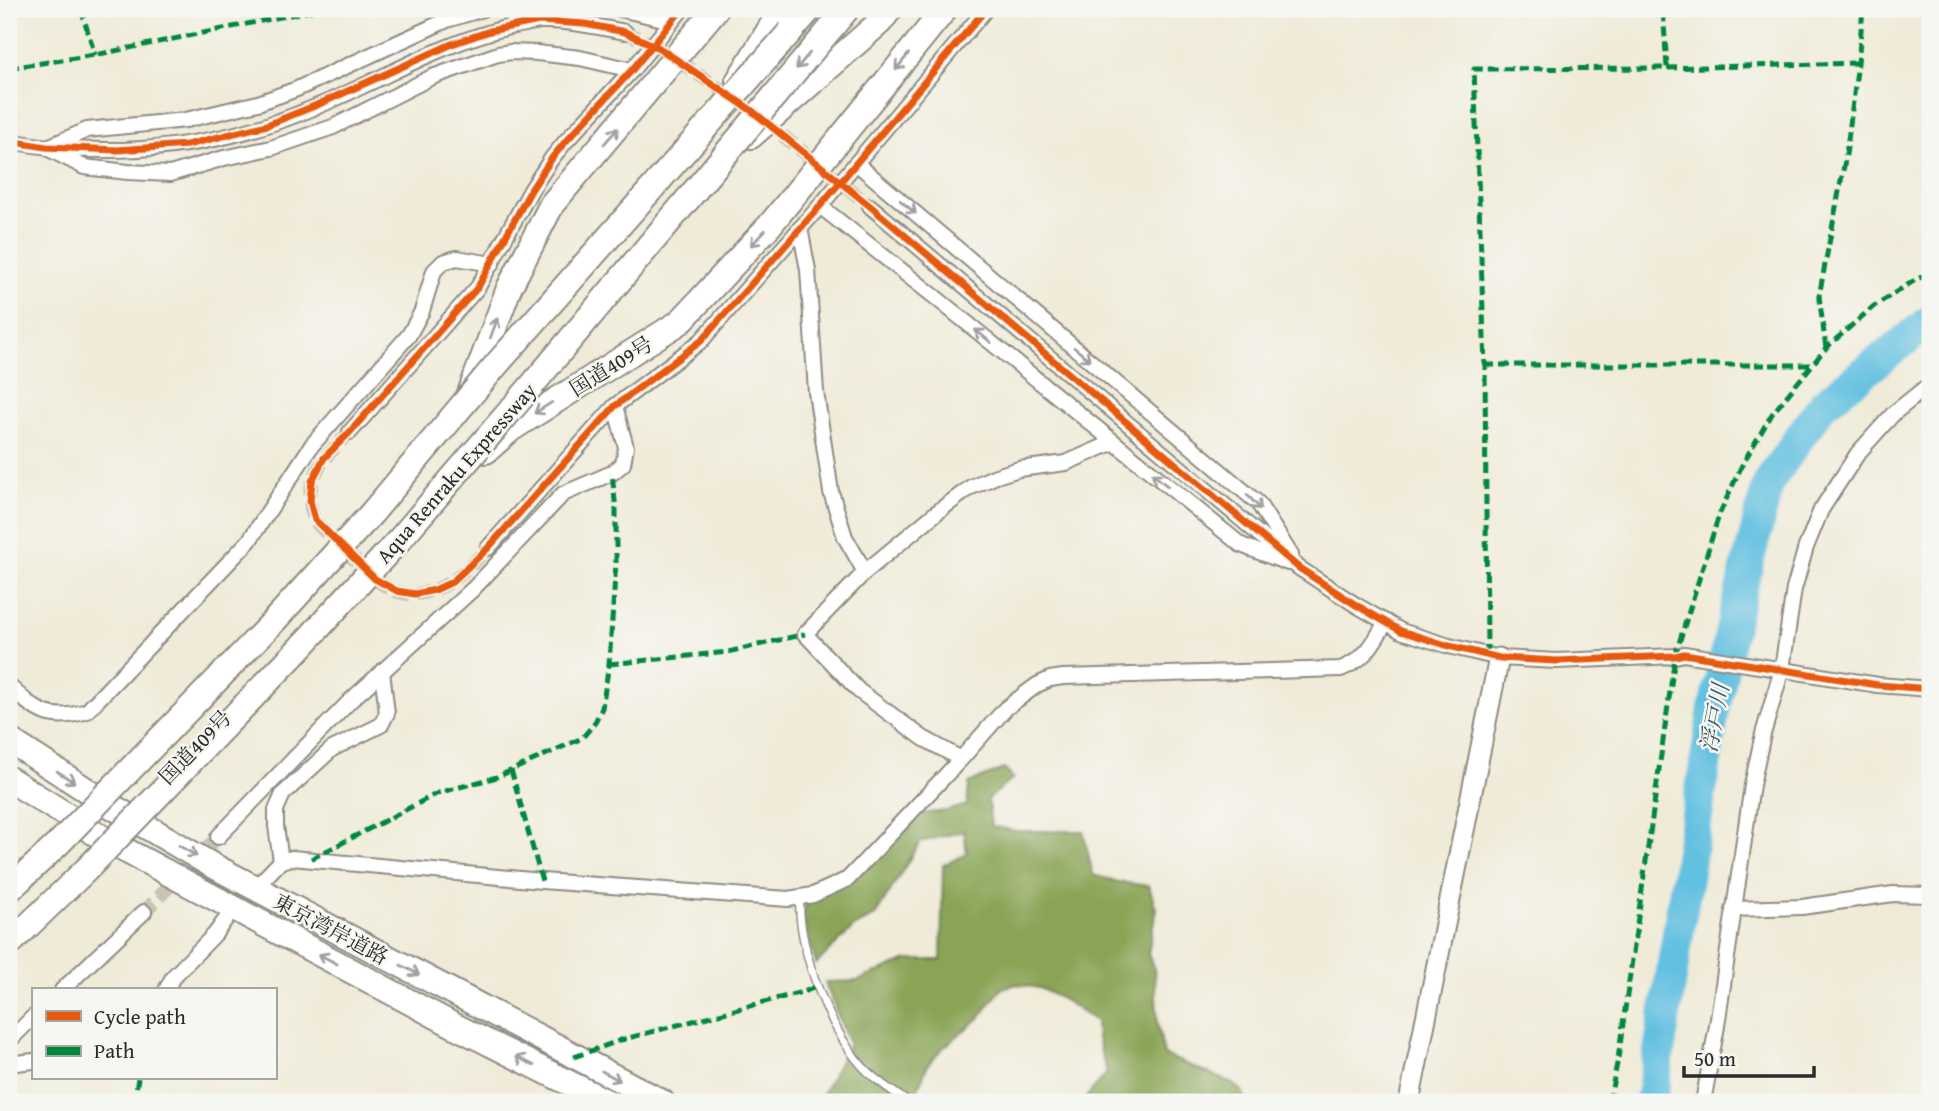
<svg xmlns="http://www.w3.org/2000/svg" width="1939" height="1111" viewBox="0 0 1939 1111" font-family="'Gentium Book Plus','Noto Serif JP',serif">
<rect width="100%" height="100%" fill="#f6f6f2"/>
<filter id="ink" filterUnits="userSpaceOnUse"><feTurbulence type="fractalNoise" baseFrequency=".0143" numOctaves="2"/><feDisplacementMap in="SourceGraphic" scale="14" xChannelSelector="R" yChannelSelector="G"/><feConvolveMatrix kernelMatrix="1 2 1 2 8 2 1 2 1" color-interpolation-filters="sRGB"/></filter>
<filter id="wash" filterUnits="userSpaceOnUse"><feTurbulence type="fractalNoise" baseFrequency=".00686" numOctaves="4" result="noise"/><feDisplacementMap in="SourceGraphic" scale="28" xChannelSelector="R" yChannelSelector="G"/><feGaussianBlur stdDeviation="1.57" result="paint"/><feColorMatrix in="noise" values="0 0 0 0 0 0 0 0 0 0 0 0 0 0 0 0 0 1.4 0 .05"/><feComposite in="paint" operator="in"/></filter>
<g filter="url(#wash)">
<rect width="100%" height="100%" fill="#f0ebd8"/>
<!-- forest -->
<path fill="#8aa456" stroke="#5a6840" stroke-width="2" d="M1004,769L1013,778L988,799L991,826L1017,831H1083L1093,875L1119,882L1149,886L1156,909L1148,954L1154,969L1158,1026L1164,1055L1232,1083L1240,1089L1248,1102H1082L1107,1073L1097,1038L1096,1021L1064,1000L1040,988L1017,984L1002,988L979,1018L943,1048L928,1064L913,1102H818L849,1044L825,982L857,981L907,960H941L943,865L967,854L964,831L920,842L875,916L855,926L816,964L802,915L807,904L814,901L919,814L946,811L967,805L969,783Z"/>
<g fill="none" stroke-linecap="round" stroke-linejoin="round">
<!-- river -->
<path stroke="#62c0e0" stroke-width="32" d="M1651,1102L1714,709L1735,613L1769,481L1823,404L1930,321"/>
</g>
</g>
<g filter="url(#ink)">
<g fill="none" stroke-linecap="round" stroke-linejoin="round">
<!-- street-tunnel -->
<g stroke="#c9c5b5" stroke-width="14" stroke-dasharray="14 7" stroke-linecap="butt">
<path d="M625,32L659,48L751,110L870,206"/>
<path d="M350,432C331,451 310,470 310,499C310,505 312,515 315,520C320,529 331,536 338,543C359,563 385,598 417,594C451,589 466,570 488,548"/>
<path d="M144,912L218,837"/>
</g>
<!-- lane casing -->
<g stroke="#8e8b82" stroke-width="10">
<path id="lane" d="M800,897C796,947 832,1039 869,1073C881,1084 895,1093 908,1102"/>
</g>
<!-- street casing -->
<g stroke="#8e8b82" stroke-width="18">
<g id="street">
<path d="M620,9L672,21"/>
<path d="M9,141C94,157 184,152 267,125C321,108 372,81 424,57C453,44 482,33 514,26C523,25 532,22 540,21C569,20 597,27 625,32"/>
<path d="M50,146L87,130L186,120L258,103L297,89L447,20L483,9"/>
<path d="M49,149L84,167L128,172L170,174L224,158L271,148L333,127L432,77L498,54L511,52L537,53L580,58L632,70"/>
<path d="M856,163L1258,503L1291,555"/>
<path d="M820,206L935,297L1241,545L1288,563"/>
<path d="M870,206L1299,568L1356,605L1401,631L1449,646L1499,658L1557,661L1675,656L1684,654L1878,685L1930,689"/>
<path d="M800,228L808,270L816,392L831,492L845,537L865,572"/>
<path d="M350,432L478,287L531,190L552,158L566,141L632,70L682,9"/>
<path d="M488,548L615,406L701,341L820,206L986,9"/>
<path d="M9,686C36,711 49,723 87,711L249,541L312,445L409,335L422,311L434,271L443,262L457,258L492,264"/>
<path d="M961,759L923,738L859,691L805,634L865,572L936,513L971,487L996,476L1019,469L1066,463L1114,442"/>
<path d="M218,837L350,701L473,589L563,494L612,473L623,464L626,447L615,406"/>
<path d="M281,861L276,826V810L283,794L332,749L381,725L387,713L382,671"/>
<path d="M255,888L281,861L292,858L542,881L788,899L813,895L848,879L961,759L1006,708L1037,685L1050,679L1063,677L1341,669C1367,658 1372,645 1386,622"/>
<path d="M1733,909L1802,907L1893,894L1930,895"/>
<path d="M62,990L144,912"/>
<path d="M166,990L173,977L215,934L233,909"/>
<path d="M9,1041L33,1017"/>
<path d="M9,1064L33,1061"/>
<path d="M1703,1102L1717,1026L1752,785L1763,734L1782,669L1794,589L1806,547L1821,510L1858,453L1894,413L1930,384"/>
</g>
</g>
<!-- secondary casing -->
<g stroke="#8e8b82" stroke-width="23">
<path id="secondary" d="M1409,1102L1499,658"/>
</g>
<!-- highway casing -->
<g stroke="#8e8b82" stroke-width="28">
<g id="highway">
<path d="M790,32L810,9"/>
<path d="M738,81L782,9"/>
<path d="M751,136L880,22L890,9"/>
<path d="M469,396L509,288L552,204L716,9"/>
<path d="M486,451L511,429L680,322L770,225L945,9"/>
<path d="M9,740L108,804L208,863L662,1102"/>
<path d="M9,779L106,840L453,1025L607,1102"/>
</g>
</g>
<!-- lane -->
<use href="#lane" stroke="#fff" stroke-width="7"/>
<!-- street -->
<use href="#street" stroke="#fff" stroke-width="14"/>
<!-- secondary -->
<use href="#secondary" stroke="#fff" stroke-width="19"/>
<!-- highway -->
<use href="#highway" stroke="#fff" stroke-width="24"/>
<!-- highway-bridge casing -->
<g stroke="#8e8b82" stroke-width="28" stroke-linecap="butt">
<g id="highway-bridge">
<path d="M9,890L58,844L274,621L372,513L496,365L790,32"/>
<path d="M9,944L86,870L299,649L400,539L528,390L847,9"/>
</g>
</g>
<!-- highway-bridge -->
<use href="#highway-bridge" stroke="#fff" stroke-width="24"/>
<!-- quiet -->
<g stroke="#00873e" stroke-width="5" stroke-dasharray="10 5" stroke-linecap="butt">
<path d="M81,9L95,55"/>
<path d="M9,68L95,55L320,9"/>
<path d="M1667,68L1858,63"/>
<path d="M1826,348L1819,296L1846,155L1858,63L1863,9"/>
<path d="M1485,365H1812"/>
<path d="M1487,655L1485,365L1474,69L1667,68L1663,9"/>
<path d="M609,664L728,652L805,634"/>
<path d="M511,770L542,881"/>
<path d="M311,859L438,793L497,777L582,738L594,724L602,708L609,664L616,562V510L612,473"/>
<path d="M574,1057L621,1040L806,991L818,986"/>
<path d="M134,1102L138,1078"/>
<path d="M1609,1102L1618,1059L1675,656L1719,515L1743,463L1772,414L1812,365L1826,348L1874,306L1917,279L1930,274"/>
</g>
<!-- cycleway casing -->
<g stroke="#f6f6f2" stroke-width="11">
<g id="cycleway">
<path d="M682,9L632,70L566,141L552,158L531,190L478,287L350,432L324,458L312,481L310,501L315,520L375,579L397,591L415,594L435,590L452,582L488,548L615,406L701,341L820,206L986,9"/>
<path d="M9,141L46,147L117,150L187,145L267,125L317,105L452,44L490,31L539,21L585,24L625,32L659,48L751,110L870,206L1299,568L1356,605L1401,631L1449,646L1499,658L1557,661L1675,656L1684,654L1878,685L1930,689"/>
</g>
</g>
<!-- cycleway -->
<use href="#cycleway" stroke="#e8590c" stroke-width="7"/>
</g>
<!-- one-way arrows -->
<defs><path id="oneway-shaft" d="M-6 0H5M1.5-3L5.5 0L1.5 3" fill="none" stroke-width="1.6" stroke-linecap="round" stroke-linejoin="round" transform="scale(1.75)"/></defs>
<g stroke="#a0a0a0">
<use href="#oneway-shaft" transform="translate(803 61) rotate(130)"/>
<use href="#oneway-shaft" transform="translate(902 62) rotate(129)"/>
<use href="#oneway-shaft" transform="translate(611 136) rotate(-49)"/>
<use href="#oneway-shaft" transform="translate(908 207) rotate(40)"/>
<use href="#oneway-shaft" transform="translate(758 238) rotate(133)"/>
<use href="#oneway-shaft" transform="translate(494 328) rotate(-70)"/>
<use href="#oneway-shaft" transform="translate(983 336) rotate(-141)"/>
<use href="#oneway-shaft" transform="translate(1082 354) rotate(40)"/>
<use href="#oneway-shaft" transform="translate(543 408) rotate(148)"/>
<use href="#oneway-shaft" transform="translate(1160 480) rotate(-141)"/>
<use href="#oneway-shaft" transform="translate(1254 502) rotate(46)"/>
<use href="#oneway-shaft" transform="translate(66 777) rotate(33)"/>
<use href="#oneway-shaft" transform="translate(188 851) rotate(31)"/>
<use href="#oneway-shaft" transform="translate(328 959) rotate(-152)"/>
<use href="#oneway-shaft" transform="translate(410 970) rotate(28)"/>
<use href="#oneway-shaft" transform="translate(525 1061) rotate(-153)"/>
<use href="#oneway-shaft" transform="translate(611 1076) rotate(28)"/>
</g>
</g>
<g text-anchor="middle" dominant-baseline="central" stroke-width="5" stroke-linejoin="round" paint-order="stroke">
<!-- street labels -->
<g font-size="21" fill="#2b2b2b" stroke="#f6f6f2">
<text transform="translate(611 366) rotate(-32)">国道409号</text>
<text transform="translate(456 473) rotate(-49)">Aqua Renraku Expressway</text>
<text transform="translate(195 747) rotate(-46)">国道409号</text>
<text transform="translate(331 929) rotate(28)">東京湾岸道路</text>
</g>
<!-- water labels -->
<g font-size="23" font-style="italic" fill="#3c5861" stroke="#f6f6f2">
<text transform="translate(1714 718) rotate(-79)">浮戸川</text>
</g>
</g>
<!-- margin -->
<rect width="1939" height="1111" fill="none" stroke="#f6f6f2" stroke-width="35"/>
<!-- legend -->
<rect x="32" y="988" width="245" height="91" fill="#f6f6f2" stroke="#a5a5a2" stroke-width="2"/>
<rect x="46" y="1011" width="35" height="10" fill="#e8590c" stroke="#a5a5a2" stroke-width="2"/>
<text x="94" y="1024" font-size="21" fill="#2b2b2b">Cycle path</text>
<rect x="46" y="1046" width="35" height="10" fill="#00873e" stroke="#a5a5a2" stroke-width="2"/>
<text x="94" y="1058" font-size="21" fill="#2b2b2b">Path</text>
<!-- scale -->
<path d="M1684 1066v10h130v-10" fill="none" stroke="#2b2b2b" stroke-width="3.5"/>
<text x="1694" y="1066" font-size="21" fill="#2b2b2b" stroke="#f6f6f2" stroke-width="5" paint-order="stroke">50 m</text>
</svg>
